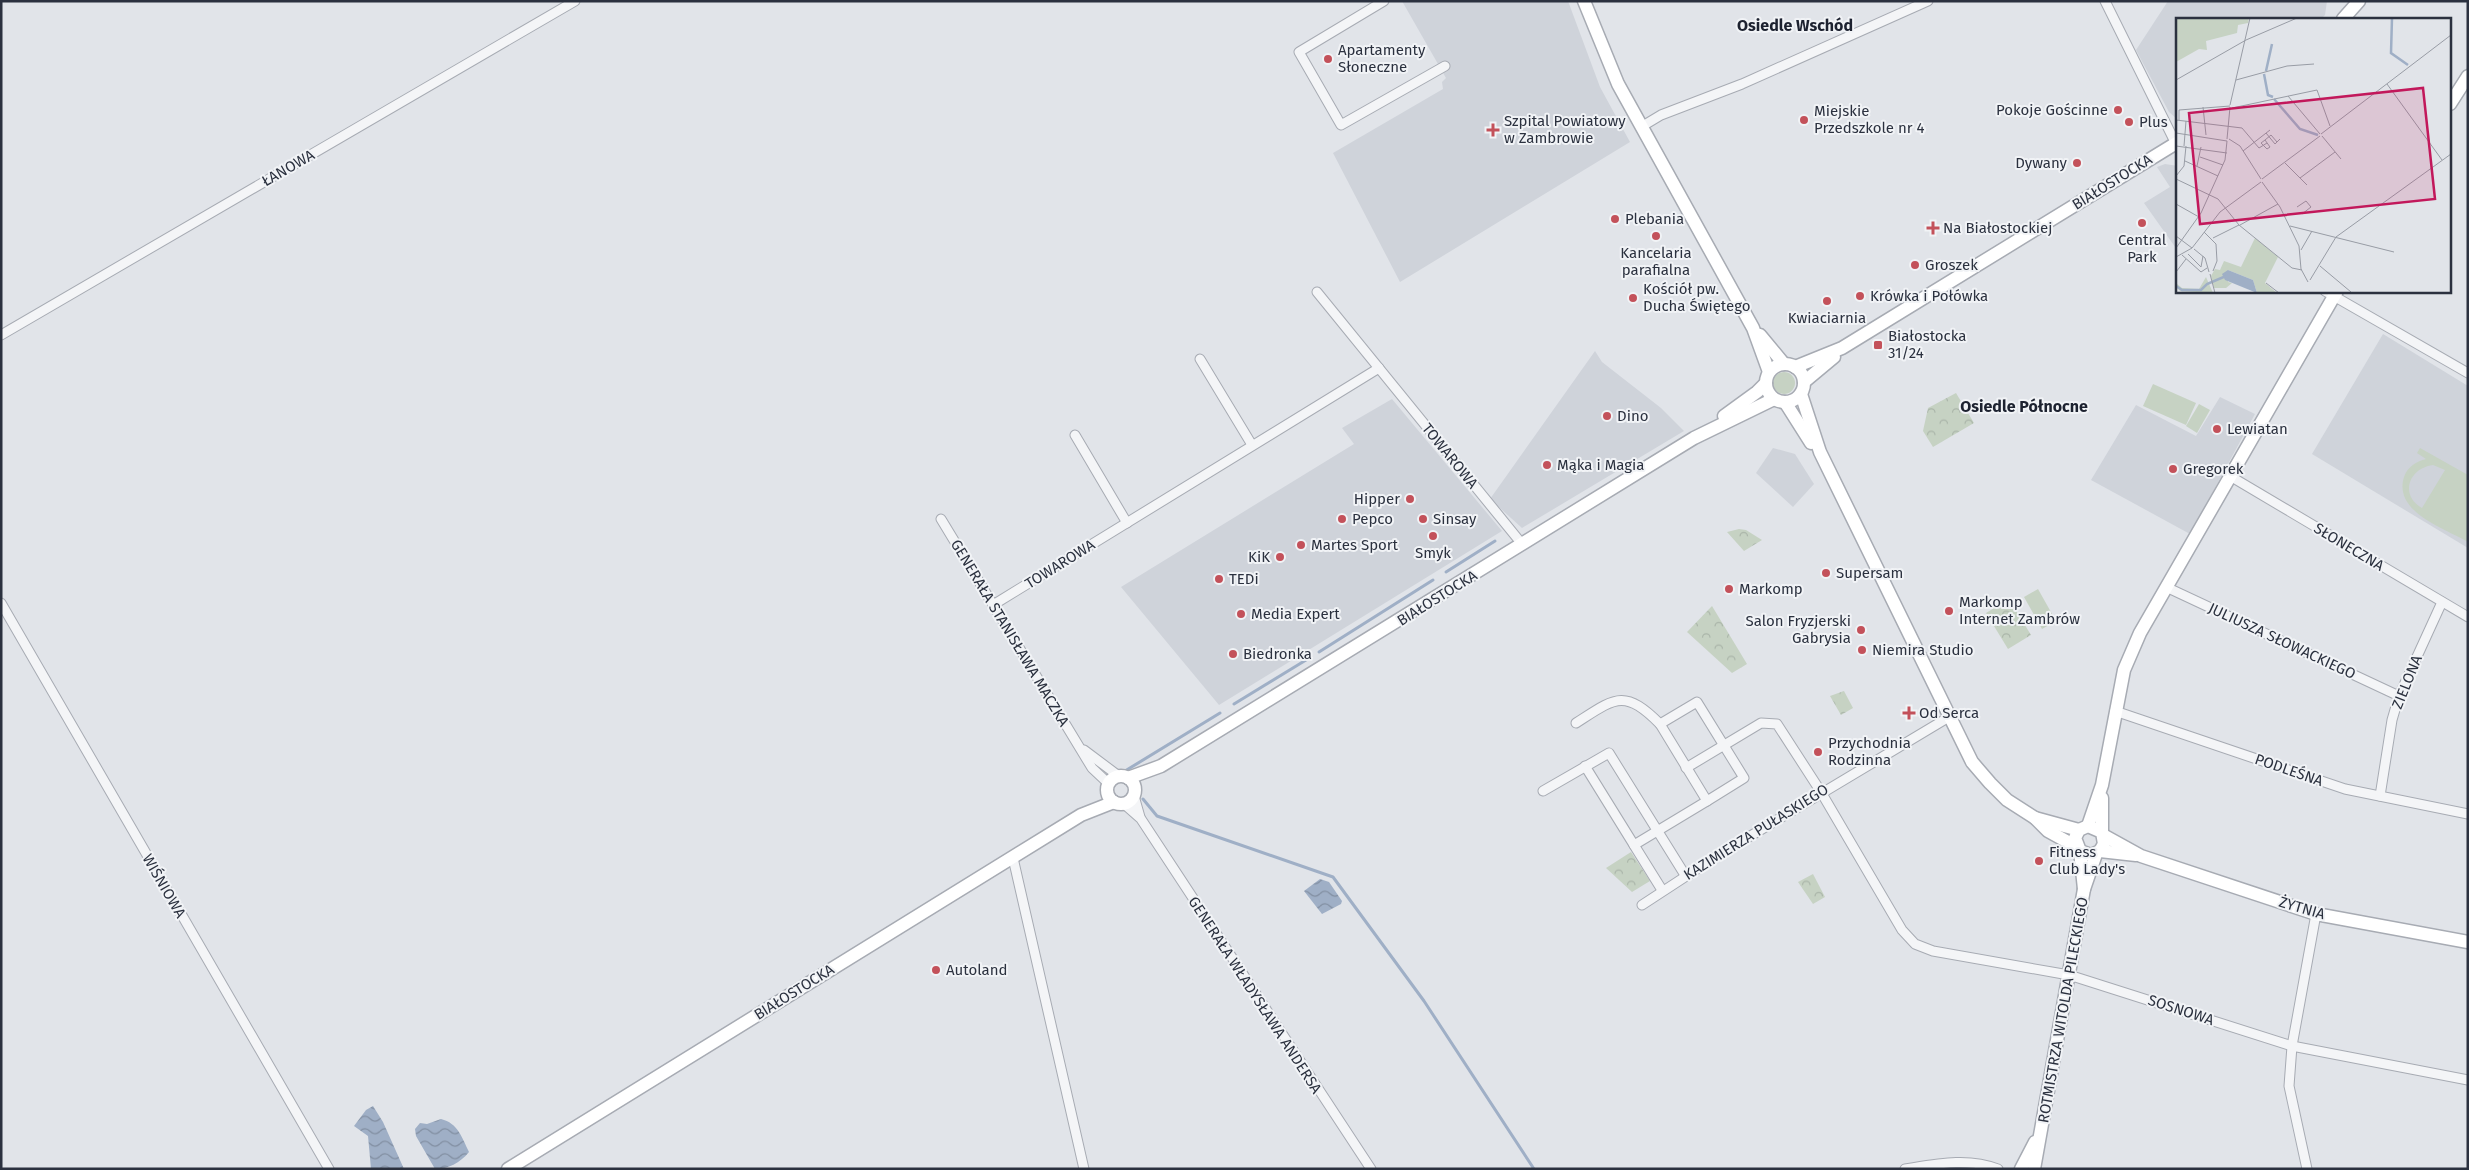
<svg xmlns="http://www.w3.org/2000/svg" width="2469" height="1170" viewBox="0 0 2469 1170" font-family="'Fira Sans',sans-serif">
<defs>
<pattern id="park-crowns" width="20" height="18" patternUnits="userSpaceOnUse" patternTransform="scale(1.25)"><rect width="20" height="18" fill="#c6d2c3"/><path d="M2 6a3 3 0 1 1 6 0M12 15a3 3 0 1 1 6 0" fill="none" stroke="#aab5a9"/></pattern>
<pattern id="water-waves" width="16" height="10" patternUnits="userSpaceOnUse" patternTransform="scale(1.25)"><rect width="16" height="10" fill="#9fafc6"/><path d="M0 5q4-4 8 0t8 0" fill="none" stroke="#828fa2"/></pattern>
</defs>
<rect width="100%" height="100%" fill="#e1e4e9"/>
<!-- built -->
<g fill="#cfd3da">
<path d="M1402,1H1568L1600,87L1630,142L1400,282L1333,153L1443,89L1442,82L1446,78Z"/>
<path d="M2168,1H2327L2325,15L2321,19H2178V120L2169,112L2136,50Z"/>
<path d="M2165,164L2178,166V251L2144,203L2170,187L2157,167Z"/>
<path d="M2383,334L2468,386V548L2312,454Z"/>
<path d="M1595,351L1602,362L1661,408L1684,431L1522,528L1490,499Z"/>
<path d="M2220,397L2255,414L2190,534L2091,480L2136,405L2196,436Z"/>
<path d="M1392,399L1502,531L1219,705L1121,587L1354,444L1342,428Z"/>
<path d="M1773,448L1795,454L1814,484L1793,507L1756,473Z"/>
</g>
<!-- green -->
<g fill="#c6d2c3" fill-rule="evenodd">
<circle cx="1784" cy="383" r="11"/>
<path d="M2153,384L2196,403L2186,425L2143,406Z"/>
<path d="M2199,404L2210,410L2197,433L2186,426Z"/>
<path d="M2420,448L2468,475V542C2444,528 2393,512 2404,477C2407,467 2417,461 2426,459L2417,453ZM2433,465L2445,470L2422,508C2399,495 2409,468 2433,465Z"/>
<path d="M2038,589L2056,621L2042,629L2024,597Z"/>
</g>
<!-- park -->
<g fill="url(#park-crowns)">
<path d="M1956,393L1974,423L1933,447L1923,431L1928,408Z"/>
<path d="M1739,529L1746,530L1762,540L1744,551L1727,532Z"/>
<path d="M2009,599L2031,635L2008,649L1986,613Z"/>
<path d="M1712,606L1747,664L1732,673L1687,632Z"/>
<path d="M1844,691L1853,708L1841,715L1830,696Z"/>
<path d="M1631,852L1650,881L1632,892L1606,868Z"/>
<path d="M1813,874L1825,897L1813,904L1798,882Z"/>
</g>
<!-- water -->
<g fill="url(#water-waves)">
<path d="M1320,879L1329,882L1342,901L1341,904L1322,914L1304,891Z"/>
<path d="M373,1106L383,1122L404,1169H371L368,1136L354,1126L366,1110Z"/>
<path d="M441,1119C458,1123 462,1138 469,1152C460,1163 448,1169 435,1169L416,1136L415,1129L420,1123L427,1124Z"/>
</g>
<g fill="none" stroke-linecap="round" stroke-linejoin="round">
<!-- stream -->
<g stroke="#9fafc6" stroke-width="3">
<path d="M1446,572L1495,541"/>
<path d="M1319,652L1433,580"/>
<path d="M1234,704L1306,660"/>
<path d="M1125,771L1220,713"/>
<path d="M1143,799L1157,816L1333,877L1424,1001L1534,1169"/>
</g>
<!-- street casing -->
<g stroke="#a7abb3" stroke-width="11">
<g id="street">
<path d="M1384,1L1299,52L1341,125L1445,66"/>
<path d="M2105,1L2178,148"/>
<path d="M1641,127L1661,115L1742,84L1928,1"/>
<path d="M2325,291L2468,373"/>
<path d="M1317,292L1522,544"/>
<path d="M1,335L575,1"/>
<path d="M1200,359L1252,445"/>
<path d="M1075,435L1127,523"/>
<path d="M2230,476L2468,617"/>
<path d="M941,519L1092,768L1109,784"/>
<path d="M2166,587L2399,696"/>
<path d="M1,603L329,1169"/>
<path d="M993,605L1379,368"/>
<path d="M1697,702L1744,778L1707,801L1660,724Z"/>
<path d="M2115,711L2345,789L2468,814"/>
<path d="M1576,723C1615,698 1624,688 1660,724"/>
<path d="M1084,750L1120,777"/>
<path d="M1585,766L1634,845L1707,801"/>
<path d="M1686,768L1761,723L1777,724L1821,792L1902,930L1915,944L1933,951L2069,975L2292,1046L2468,1080"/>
<path d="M1543,791L1609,753L1685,875"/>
<path d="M1134,796L1140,817"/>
<path d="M2380,796L2392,720L2399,696L2442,602"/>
<path d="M1124,804L1141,819L1371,1169"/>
<path d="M1634,845L1662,890"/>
<path d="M1013,858L1084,1169"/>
<path d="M1642,905L1717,856L1949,717"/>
<path d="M1905,1169C1936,1164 1968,1157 1998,1169"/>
<path d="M2307,1169L2289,1086L2292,1046L2316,914"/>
</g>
</g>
<!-- secondary casing -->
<g stroke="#a7abb3" stroke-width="15">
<g id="secondary">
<path d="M1584,1L1618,84L1753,328L1769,372"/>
<path d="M2343,19L2359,1"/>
<path d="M2450,104L2468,76"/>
<path d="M1760,335L1784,364"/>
<circle cx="1785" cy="383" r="19"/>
<path d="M1795,367L1842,348L2178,142"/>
<path d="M1804,382L1834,357"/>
<path d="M1801,394L1820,452L1972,762L1990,783L2007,800L2035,818L2048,831L2077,847"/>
<path d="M1785,402L1811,443"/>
<path d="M1724,416L1757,392L1766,383"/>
<circle cx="1121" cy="790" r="14"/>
<path d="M1128,778L1161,766L1694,438L1774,399"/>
<path d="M2035,818L2079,830"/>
<path d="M2088,826L2102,785L2124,670L2140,633L2337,291"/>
<path d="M2102,832V798"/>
<path d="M2103,835L2141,856L2316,914L2468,942"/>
<path d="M2080,851L2091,855L2100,851L2104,844L2102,832L2088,826L2079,830L2075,838L2080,851L2084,889"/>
<path d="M2100,851L2136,855"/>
<path d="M508,1169L1081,815L1114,802"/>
<path d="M2021,1169L2035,1142"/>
<path d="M2034,1169L2084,889L2096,854"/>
</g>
</g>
<!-- street -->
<use href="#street" stroke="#f4f5f7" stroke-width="9"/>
<!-- secondary -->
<use href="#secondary" stroke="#fff" stroke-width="12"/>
</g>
<!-- markers -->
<g fill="#c3515a" stroke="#f1f3f6" stroke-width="2">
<circle cx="1328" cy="59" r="5"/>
<circle cx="2118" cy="110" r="5"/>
<circle cx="1804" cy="120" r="5"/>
<circle cx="2129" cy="122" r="5"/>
<path d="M1490.5 122.5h5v5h5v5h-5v5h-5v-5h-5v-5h5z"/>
<circle cx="2077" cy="163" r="5"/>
<circle cx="1615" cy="219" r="5"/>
<circle cx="2142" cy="223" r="5"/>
<path d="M1930.5 220.5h5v5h5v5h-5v5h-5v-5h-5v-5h5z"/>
<circle cx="1656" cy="236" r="5"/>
<circle cx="1915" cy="265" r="5"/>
<circle cx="1860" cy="296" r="5"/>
<circle cx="1633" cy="298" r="5"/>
<circle cx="1827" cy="301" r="5"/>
<rect x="1873" y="340" width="10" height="10" rx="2.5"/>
<circle cx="1607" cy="416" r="5"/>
<circle cx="2217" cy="429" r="5"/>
<circle cx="1547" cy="465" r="5"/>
<circle cx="2173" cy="469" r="5"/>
<circle cx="1410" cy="499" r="5"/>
<circle cx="1342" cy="519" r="5"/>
<circle cx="1423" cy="519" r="5"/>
<circle cx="1433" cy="536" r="5"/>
<circle cx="1301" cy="545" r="5"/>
<circle cx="1280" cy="557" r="5"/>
<circle cx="1826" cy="573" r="5"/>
<circle cx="1219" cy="579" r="5"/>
<circle cx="1729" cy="589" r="5"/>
<circle cx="1949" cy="611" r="5"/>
<circle cx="1241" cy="614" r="5"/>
<circle cx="1861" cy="630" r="5"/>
<circle cx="1862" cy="650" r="5"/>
<circle cx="1233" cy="654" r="5"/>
<path d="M1906.5 705.5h5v5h5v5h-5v5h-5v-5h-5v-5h5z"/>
<circle cx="1818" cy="752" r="5"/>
<circle cx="2039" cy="861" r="5"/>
<circle cx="936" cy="970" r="5"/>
</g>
<g text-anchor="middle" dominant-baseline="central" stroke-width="4" stroke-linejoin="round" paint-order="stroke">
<!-- poi labels -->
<g font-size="15" fill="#2b313f" stroke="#f1f3f6" text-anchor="start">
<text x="1338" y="50">Apartamenty<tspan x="1338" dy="17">Słoneczne</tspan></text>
<text x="2108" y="110" text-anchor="end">Pokoje Gościnne</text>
<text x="1814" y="111">Miejskie<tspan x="1814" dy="17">Przedszkole nr 4</tspan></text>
<text x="1504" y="121">Szpital Powiatowy<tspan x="1504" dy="17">w Zambrowie</tspan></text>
<text x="2139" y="122">Plus</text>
<text x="2067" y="163" text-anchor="end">Dywany</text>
<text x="1625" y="219">Plebania</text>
<text x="1943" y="228">Na Białostockiej</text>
<text x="2142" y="240" text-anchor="middle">Central<tspan x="2142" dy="17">Park</tspan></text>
<text x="1656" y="253" text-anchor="middle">Kancelaria<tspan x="1656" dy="17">parafialna</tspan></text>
<text x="1925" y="265">Groszek</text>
<text x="1643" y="289">Kościół pw.<tspan x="1643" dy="17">Ducha Świętego</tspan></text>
<text x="1870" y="296">Krówka i Połówka</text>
<text x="1827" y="318" text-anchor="middle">Kwiaciarnia</text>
<text x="1888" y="336">Białostocka<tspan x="1888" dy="17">31/24</tspan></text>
<text x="1617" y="416">Dino</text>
<text x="2227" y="429">Lewiatan</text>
<text x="1557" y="465">Mąka i Magia</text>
<text x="2183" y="469">Gregorek</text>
<text x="1400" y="499" text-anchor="end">Hipper</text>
<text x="1352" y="519">Pepco</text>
<text x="1433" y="519">Sinsay</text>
<text x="1311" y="545">Martes Sport</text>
<text x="1433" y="553" text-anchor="middle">Smyk</text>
<text x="1270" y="557" text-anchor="end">KiK</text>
<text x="1836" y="573">Supersam</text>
<text x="1229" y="579">TEDi</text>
<text x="1739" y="589">Markomp</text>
<text x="1959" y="602">Markomp<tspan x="1959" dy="17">Internet Zambrów</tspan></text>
<text x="1251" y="614">Media Expert</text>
<text x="1851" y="621" text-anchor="end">Salon Fryzjerski<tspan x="1851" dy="17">Gabrysia</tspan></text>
<text x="1872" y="650">Niemira Studio</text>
<text x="1243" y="654">Biedronka</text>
<text x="1919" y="713">Od Serca</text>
<text x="1828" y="743">Przychodnia<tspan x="1828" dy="17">Rodzinna</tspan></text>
<text x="2049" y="852">Fitness<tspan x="2049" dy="17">Club Lady's</tspan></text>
<text x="946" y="970">Autoland</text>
</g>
<!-- street labels -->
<g font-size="15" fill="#2b313f" stroke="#f1f3f6">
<text transform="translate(288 168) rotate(-30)">ŁANOWA</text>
<text transform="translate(2112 182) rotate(-32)">BIAŁOSTOCKA</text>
<text transform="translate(1450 456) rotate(51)">TOWAROWA</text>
<text transform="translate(2349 547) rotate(31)">SŁONECZNA</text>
<text transform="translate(1060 564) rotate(-32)">TOWAROWA</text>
<text transform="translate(1437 598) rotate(-32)">BIAŁOSTOCKA</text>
<text transform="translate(1010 633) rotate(59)">GENERAŁA STANISŁAWA MACZKA</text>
<text transform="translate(2282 641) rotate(25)">JULIUSZA SŁOWACKIEGO</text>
<text transform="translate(2407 682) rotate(-68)">ZIELONA</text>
<text transform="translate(2289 770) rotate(19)">PODLEŚNA</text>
<text transform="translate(1756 832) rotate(-32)">KAZIMIERZA PUŁASKIEGO</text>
<text transform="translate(164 886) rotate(60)">WIŚNIOWA</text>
<text transform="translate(2302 908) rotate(16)">ŻYTNIA</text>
<text transform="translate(794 992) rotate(-32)">BIAŁOSTOCKA</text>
<text transform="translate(1255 995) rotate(57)">GENERAŁA WŁADYSŁAWA ANDERSA</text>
<text transform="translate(2063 1010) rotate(-80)">ROTMISTRZA WITOLDA PILECKIEGO</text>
<text transform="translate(2181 1010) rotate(18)">SOSNOWA</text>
</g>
<!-- neighbourhood labels -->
<g font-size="16" font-weight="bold" fill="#1d2230" stroke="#f1f3f6">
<text x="1795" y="25">Osiedle Wschód</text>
<text x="2024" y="406">Osiedle Północne</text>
</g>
</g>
<!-- overview -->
<g transform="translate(2176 18)">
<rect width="275" height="275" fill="#e1e4e9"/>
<path d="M30,259L37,275L4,273L0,269V265L6,270L23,271Z" fill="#c6d2c3"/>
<path d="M0,0H73L72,5L62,7L61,15L30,23L31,32L23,31L0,44Z" fill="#c6d2c3"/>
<path d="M79,220L102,239L89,265L101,275H81L77,262L52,252V264L56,265L50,270H38L35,258L39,251L44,252L48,243L65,249Z" fill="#c6d2c3"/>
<path d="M52,252L77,262L81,275L49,262L46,256Z" fill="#9fafc6"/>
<path fill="none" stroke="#9fafc6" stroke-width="2.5" d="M216,0L215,35L232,47M90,53L96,26M88,56L92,77L97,79M98,81L124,111L142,117M0,268L6,272H25L31,266L50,258"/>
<path fill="none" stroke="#989ca5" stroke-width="1" d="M0,62L70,22L121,0M60,62L111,48L138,46M211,66L266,142M112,78L144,116M54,87L74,0M27,89L30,117M56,90L141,72L154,108M0,102L66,110L83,130L91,125M3,102V92L54,88M0,115L51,123M90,115L99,126L104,121M145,116L275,17M146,118L165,141M51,121L54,89M53,121L64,128L85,161M89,122L94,129L91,131L85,125ZM89,122L95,117L101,124M0,128L51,135M8,128L10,103M67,133L94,112M24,139L47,147M9,143L42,158M109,145L131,167M21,148L25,129M0,158L8,148L10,128M124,160L159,134M0,161L42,181L63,207L116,250L126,252M86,161L144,118M86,164L104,189L123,228L125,251L132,264M0,186L23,199M121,189L130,183L135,189L126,196M64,207L102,186M114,208L218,234M28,214L40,226L41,243L37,253M0,218L16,230M37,220L63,207M0,230L25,195L49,142L51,123M18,231L29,240L33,254M125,232L136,213M12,236L25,249L27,238M6,237L25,254L31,250M0,239L16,230L44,194L85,164M144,248L175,274M0,254L10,241M34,256L39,275M134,262L160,219L275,136M90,265L103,275"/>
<path fill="#c2185b" fill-opacity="0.15" stroke="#c2185b" stroke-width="2.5" d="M247,70L259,181L24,206L13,95Z"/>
<rect width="275" height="275" fill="none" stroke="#2b313f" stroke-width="2.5"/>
</g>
<!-- border -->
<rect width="2469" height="1170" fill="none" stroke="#2b313f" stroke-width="5"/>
</svg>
